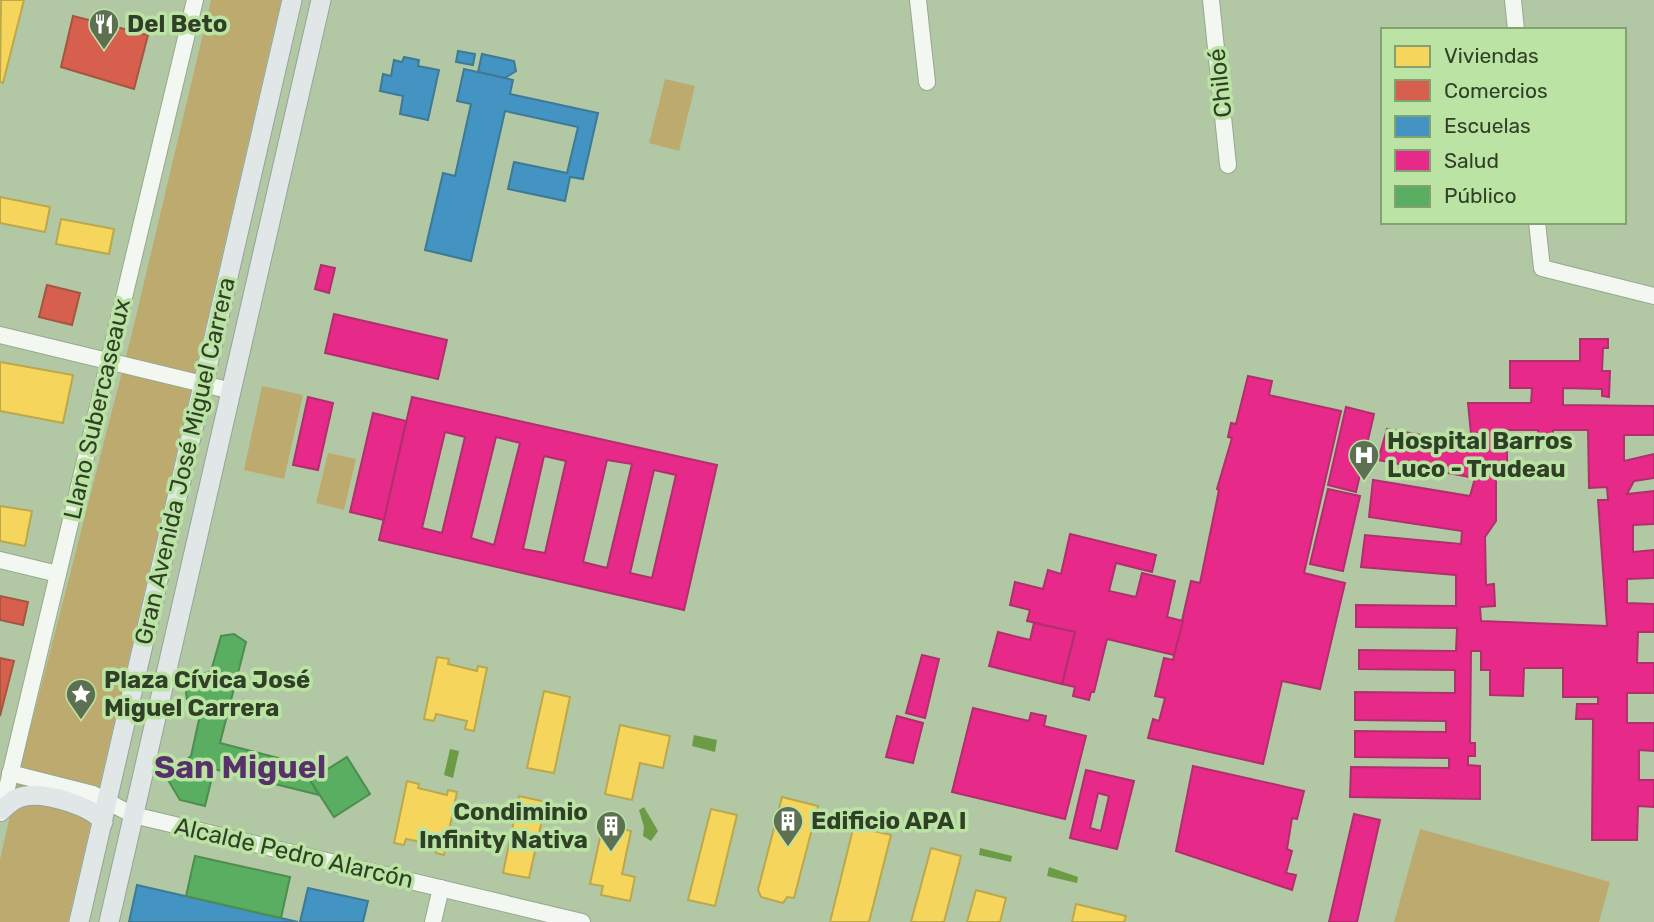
<svg xmlns="http://www.w3.org/2000/svg" width="1654" height="922" viewBox="0 0 1654 922" font-family="Rubik,sans-serif">
<rect width="100%" height="100%" fill="#b2c8a5"/>
<!-- green -->
<g fill="#bdaa6e">
<path d="M211,0H281L68,922H0V860L23,757L132,333Z"/>
<path d="M665,79L695,86L679,151L649,143Z"/>
<path d="M262,386L303,395L284,479L244,470Z"/>
<path d="M328,453L356,459L344,510L316,503Z"/>
<path d="M1420,829L1610,882L1599,922H1394Z"/>
</g>
<!-- water -->
<g fill="#6b9c45">
<path d="M694,735L717,740L715,752L692,746Z"/>
<path d="M450,749L459,751L453,778L444,775Z"/>
<path d="M644,807L658,831L651,841L643,836L644,827L639,810Z"/>
<path d="M980,848L1012,856L1011,862L979,855Z"/>
<path d="M1049,867L1078,877L1077,883L1047,876Z"/>
</g>
<!-- homes -->
<g fill="#f6d55c" stroke="#bba84c" stroke-width="2">
<path d="M1,0H24L3,83L0,82Z"/>
<path d="M0,197L50,207L45,232L0,223Z"/>
<path d="M61,219L114,229L109,254L56,244Z"/>
<path d="M0,362L73,375L63,423L0,411Z"/>
<path d="M0,506L32,511L25,546L0,541Z"/>
<path d="M437,657L449,659L448,664L477,671L478,666L487,668L474,731L465,729L467,721L436,714L434,721L424,719Z"/>
<path d="M544,691L570,697L554,773L527,768Z"/>
<path d="M620,725L670,736L663,768L640,763L632,800L605,794Z"/>
<path d="M407,781L419,784L418,788L447,795L448,790L457,792L444,855L436,853L437,845L406,839L404,845L394,843Z"/>
<path d="M519,796L546,802L529,878L503,873Z"/>
<path d="M782,797L818,806L794,898L787,897L783,903L761,897L758,890Z"/>
<path d="M711,809L737,815L715,906L688,900Z"/>
<path d="M599,824L631,831L622,874L635,877L630,901L601,895L603,886L590,884L601,833L597,831Z"/>
<path d="M861,828L891,835L869,922H830L853,829L860,831Z"/>
<path d="M931,848L961,856L944,922H911Z"/>
<path d="M976,890L1006,898L1000,922H967Z"/>
<path d="M1076,904L1126,916L1124,922H1072Z"/>
</g>
<!-- shops -->
<g fill="#d6604d" stroke="#a45641" stroke-width="2">
<path d="M73,16L148,35L134,89L61,67Z"/>
<path d="M47,285L80,293L72,325L39,317Z"/>
<path d="M0,596L28,602L23,625L0,620Z"/>
<path d="M0,658L14,661L0,716Z"/>
</g>
<!-- schools -->
<g fill="#4393c3" stroke="#3d7a94" stroke-width="2">
<path d="M458,51L475,54L473,65L456,62Z"/>
<path d="M482,54L514,61L516,71L505,78L478,72Z"/>
<path d="M404,57L419,60L418,66L439,70L428,120L400,114L403,96L380,91L383,74L391,76L394,60L402,62Z"/>
<path d="M464,69L513,80L510,94L598,113L583,179L570,177L565,201L508,189L514,162L567,173L578,127L505,111L471,261L425,250L443,173L455,176L471,104L457,101Z"/>
<path d="M137,885L281,918L298,922H129Z"/>
<path d="M308,888L368,901L363,922H300Z"/>
</g>
<!-- health -->
<g fill="#e7298a" stroke="#b0306c" stroke-width="2" fill-rule="evenodd">
<path d="M321,265L335,268L329,293L315,289Z"/>
<path d="M334,314L447,340L438,379L325,353Z"/>
<path d="M1580,339H1608V348H1603L1602,371H1610L1609,397L1602,396V389L1563,388V405L1654,406V435H1624V461L1654,454V478L1634,481L1627,494L1654,491V524L1633,525V552L1654,550V578L1627,579V603L1654,604V632H1638L1637,663H1654V693H1627V723H1654V751L1639,750V780H1654V807L1638,806L1637,840H1592L1593,719H1576L1577,704H1598V697H1563V668H1524L1523,696L1490,695V670H1481V651H1471L1470,743H1475V756H1468V765L1480,766V799L1350,797L1351,767L1449,768V758L1355,757V731L1446,732V721L1355,720V692L1455,693V670L1359,669V650L1456,651L1457,628L1356,627V605L1456,606V575L1361,567L1365,535L1461,544L1462,531L1369,517L1373,480L1470,496L1475,478L1378,460L1387,429L1472,444L1468,403H1531L1532,388H1510V361H1580ZM1507,430H1538V442H1553V430H1588L1589,488L1607,487L1608,500H1598L1607,626L1481,621L1480,607L1495,606L1494,584L1486,585L1485,537L1496,521V462H1507Z"/>
<path d="M1248,376L1272,381L1269,395L1341,411L1304,573L1345,583L1320,689L1282,681L1263,764L1148,738L1153,719L1159,721L1165,698L1155,696L1164,658L1173,660L1191,581L1200,583L1219,490L1217,489L1232,438L1228,437L1231,423L1236,424Z"/>
<path d="M308,397L333,403L318,470L293,465Z"/>
<path d="M412,397L717,465L684,610L379,540ZM445,432L465,437L442,533L422,528ZM496,437L520,443L494,545L471,538ZM544,456L566,461L545,553L523,549ZM607,460L632,464L607,568L583,562ZM654,470L676,475L652,578L630,573Z"/>
<path d="M1346,407L1374,414L1356,492L1328,485Z"/>
<path d="M373,413L406,421L384,520L350,512Z"/>
<path d="M1328,489L1360,496L1343,571L1310,564Z"/>
<path d="M1070,534L1156,555L1152,572L1116,563L1109,591L1136,597L1142,573L1175,581L1167,617L1183,621L1174,655L1107,639L1094,692H1091L1089,700L1073,696L1075,687L1062,684L1075,632L1027,621L1030,610L1010,605L1015,582L1043,589L1048,570L1061,574Z"/>
<path d="M1034,623L1075,632L1062,684L989,666L998,632L1030,640Z"/>
<path d="M922,655L939,659L925,718L906,713Z"/>
<path d="M973,708L1029,721L1031,713L1046,716L1044,726L1086,736L1065,819L952,792Z"/>
<path d="M897,716L923,723L913,763L886,757Z"/>
<path d="M1193,766L1304,791L1297,819L1292,818L1287,849L1292,851L1286,873L1296,875L1292,890L1176,851Z"/>
<path d="M1086,770L1134,781L1117,849L1070,838ZM1098,793L1109,796L1101,831L1090,828Z"/>
<path d="M1354,814L1380,820L1357,922H1329Z"/>
</g>
<!-- public -->
<g fill="#5aae61" stroke="#4d8d4f" stroke-width="2">
<path d="M234,634L246,642L220,743L325,770L310,780L319,795L214,769L205,806L180,800L165,775L191,756L200,715L187,699L185,686L193,678L211,671L221,636Z"/>
<path d="M347,757L370,794L334,817L310,780Z"/>
<path d="M195,856L290,877L281,918L186,896Z"/>
</g>
<g fill="none" stroke-linecap="round" stroke-linejoin="round">
<!-- minor casing -->
<g stroke="#97a88d" stroke-width="18">
<g id="minor">
<path d="M918,0L927,82"/>
<path d="M1211,0L1228,165"/>
<path d="M1513,0L1516,30"/>
<path d="M1537,222L1542,268L1654,296"/>
<path d="M0,335L232,391"/>
<path d="M0,560L58,574"/>
<path d="M10,773L93,794L133,815L582,922"/>
<path d="M1,813L195,0"/>
<path d="M433,922L441,888"/>
</g>
</g>
<!-- major casing -->
<g stroke="#93a499" stroke-width="21">
<g id="major">
<path d="M2,810C9,803 16,797 26,796C45,792 92,806 103,822"/>
<path d="M79,922L292,0"/>
<path d="M109,922L321,0"/>
</g>
</g>
<!-- minor -->
<use href="#minor" stroke="#f3f7f2" stroke-width="16"/>
<!-- major -->
<use href="#major" stroke="#e0e7e6" stroke-width="19"/>
</g>
<!-- icons -->
<defs>
<g id="restaurant-pin" transform="scale(1.575)"><path d="M0 17L-7.5 6A9.5 9.5 0 1 1 7.5 6Z" fill="#5e7052" stroke="#bbe3a4"/><path d="M-5-6h1v4h1v-4h1v4h1v-4h1v5L-1.5 .5V6h-2V.5L-5-1ZM5-6V6H3V1.5H1.5Q1.5-4 5-6Z" fill="#fff"/></g>
<g id="hospital-pin" transform="scale(1.575)"><path d="M0 17L-7.5 6A9.5 9.5 0 1 1 7.5 6Z" fill="#5e7052" stroke="#bbe3a4"/><path d="M-5-5h3v3.5h4V-5h3V5h-3V1.5h-4V5h-3Z" fill="#fff"/></g>
<g id="sight-pin" transform="scale(1.575)"><path d="M0 17L-7.5 6A9.5 9.5 0 1 1 7.5 6Z" fill="#5e7052" stroke="#bbe3a4"/><path d="M0-6L1.8-2.2L6-1.7L2.9 1.2L3.7 5.4L0 3.3L-3.7 5.4L-2.9 1.2L-6-1.7L-1.8-2.2Z" fill="#fff"/></g>
<g id="building-pin" transform="scale(1.575)"><path d="M0 17L-7.5 6A9.5 9.5 0 1 1 7.5 6Z" fill="#5e7052" stroke="#bbe3a4"/><path d="M-4-6H4V6H1V3H-1V6H-4ZM-2.5-4.3h1.7v1.8h-1.7ZM.8-4.3h1.7v1.8H.8ZM-2.5-1h1.7V.8h-1.7ZM.8-1h1.7V.8H.8Z" fill="#fff"/></g>
</defs>
<g fill-rule="evenodd">
<use href="#restaurant-pin" x="104" y="24"/>
<use href="#hospital-pin" x="1364" y="455"/>
<use href="#sight-pin" x="81" y="694"/>
<use href="#building-pin" x="788" y="821"/>
<use href="#building-pin" x="611" y="826"/>
</g>
<g text-anchor="middle" dominant-baseline="central" stroke-width="7" stroke-linejoin="round" paint-order="stroke">
<!-- poi labels -->
<g font-size="24" font-weight="bold" fill="#304026" stroke="#bbe3a4" text-anchor="start">
<text x="127" y="24">Del Beto</text>
<text x="1387" y="441">Hospital Barros<tspan x="1387" dy="28">Luco - Trudeau</tspan></text>
<text x="104" y="680">Plaza Cívica José<tspan x="104" dy="28">Miguel Carrera</tspan></text>
<text x="588" y="812" text-anchor="end">Condiminio<tspan x="588" dy="28">Infinity Nativa</tspan></text>
<text x="811" y="821">Edificio APA I</text>
</g>
<!-- street labels -->
<g font-size="24" fill="#304026" stroke="#bbe3a4">
<text transform="translate(1220 83) rotate(-96)">Chiloé</text>
<text transform="translate(97 409) rotate(-77)">Llano Subercaseaux</text>
<text transform="translate(185 461) rotate(-77)">Gran Avenida José Miguel Carrera</text>
<text transform="translate(294 853) rotate(13)">Alcalde Pedro Alarcón</text>
</g>
<!-- district labels -->
<g font-size="32" font-weight="bold" fill="#573169" stroke="#bbe3a4">
<text x="240" y="767">San Miguel</text>
</g>
</g>
<!-- legend -->
<rect x="1381" y="28" width="245" height="196" fill="#bbe3a4" stroke="#83a272" stroke-width="2"/>
<rect x="1395" y="46" width="35" height="21" fill="#f6d55c" stroke="#83a272" stroke-width="2"/>
<text x="1444" y="63" font-size="21" fill="#304026">Viviendas</text>
<rect x="1395" y="80" width="35" height="21" fill="#d6604d" stroke="#83a272" stroke-width="2"/>
<text x="1444" y="98" font-size="21" fill="#304026">Comercios</text>
<rect x="1395" y="116" width="35" height="21" fill="#4393c3" stroke="#83a272" stroke-width="2"/>
<text x="1444" y="133" font-size="21" fill="#304026">Escuelas</text>
<rect x="1395" y="150" width="35" height="21" fill="#e7298a" stroke="#83a272" stroke-width="2"/>
<text x="1444" y="168" font-size="21" fill="#304026">Salud</text>
<rect x="1395" y="186" width="35" height="21" fill="#5aae61" stroke="#83a272" stroke-width="2"/>
<text x="1444" y="203" font-size="21" fill="#304026">Público</text>
</svg>
